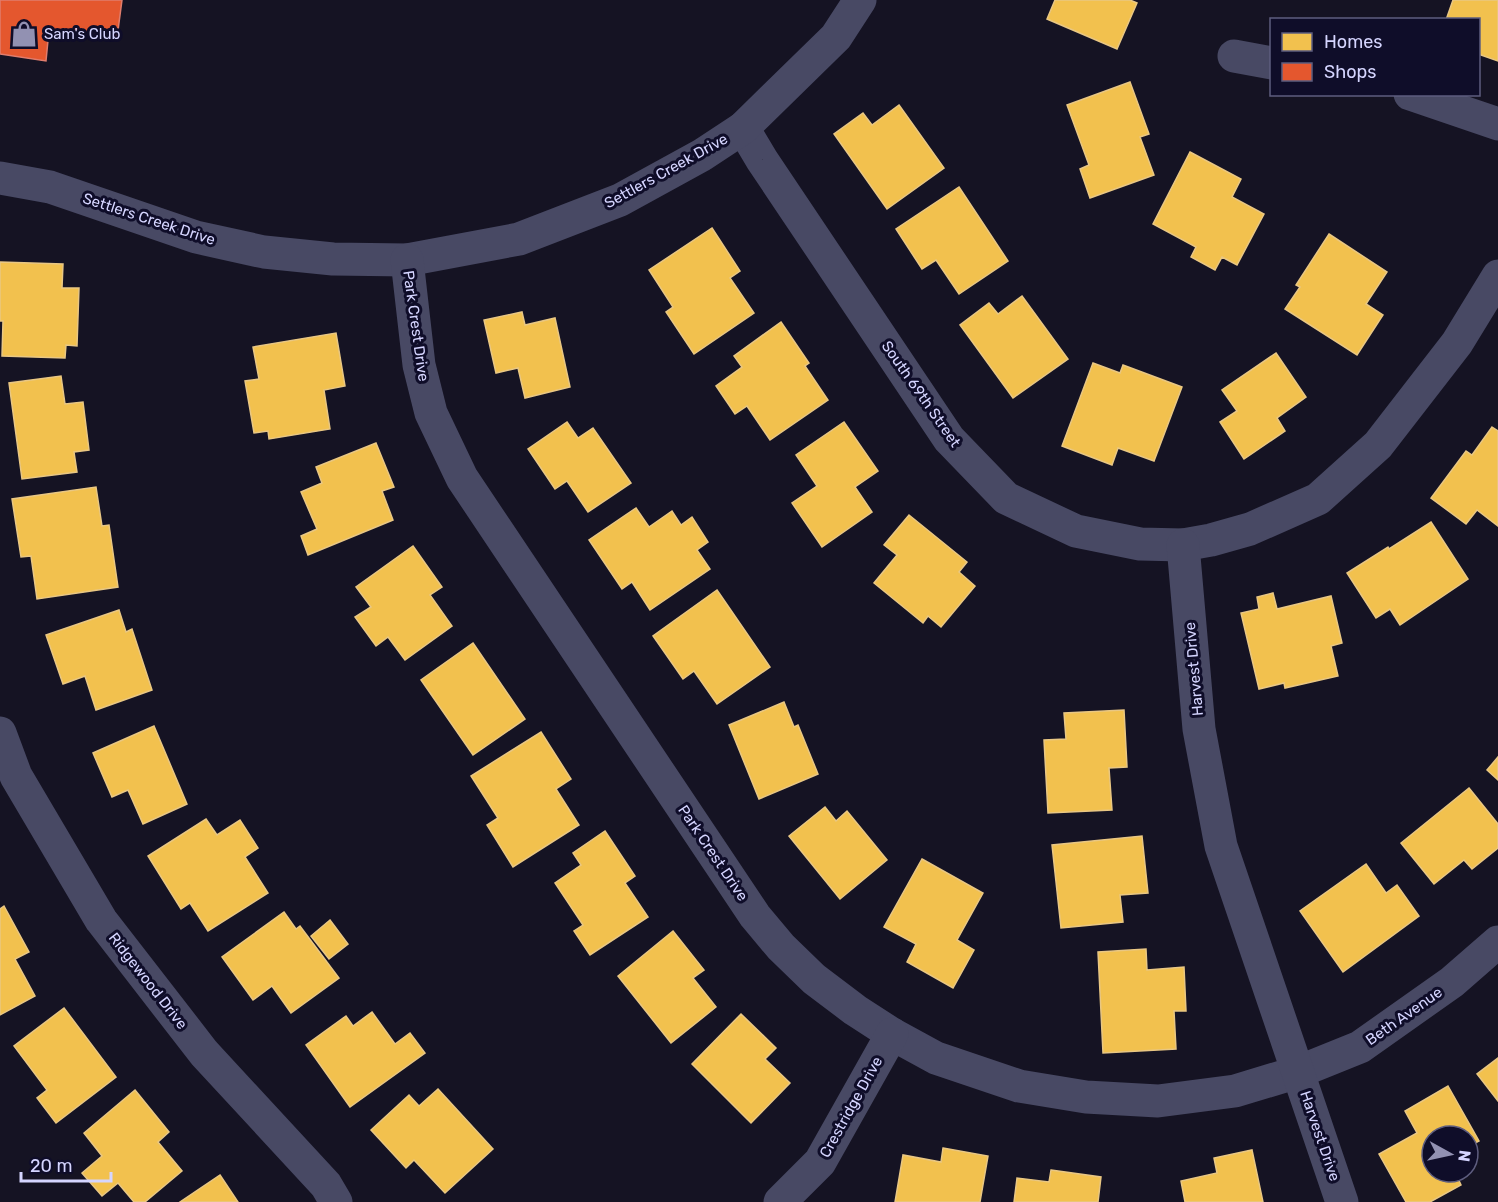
<svg xmlns="http://www.w3.org/2000/svg" width="1498" height="1202" viewBox="0 0 1498 1202" font-family="Rubik,sans-serif">
<rect width="100%" height="100%" fill="#151323"/>
<!-- homes -->
<g fill="#f2c14e" stroke="#e9c783" stroke-width="1.5">
<path d="M1055,0H1130L1137,3L1117,49L1047,19Z"/>
<path d="M1453,0H1498V61L1478,54V20H1446Z"/>
<path d="M1130,82L1149,134L1140,137L1154,175L1090,198L1080,169L1089,165L1067,105Z"/>
<path d="M899,105L944,168L887,209L834,134L863,113L872,125Z"/>
<path d="M1190,152L1241,179L1232,197L1264,214L1237,265L1222,257L1215,270L1191,257L1196,247L1153,224Z"/>
<path d="M959,187L1008,261L959,294L936,260L922,269L896,229Z"/>
<path d="M712,228L740,271L730,278L754,313L694,354L666,312L673,307L649,270Z"/>
<path d="M1329,234L1387,272L1366,304L1383,315L1357,355L1285,309L1300,287L1296,285Z"/>
<path d="M0,262L63,264L62,288H79L77,346L66,345L65,358L2,356L3,321H0Z"/>
<path d="M1022,296L1068,359L1013,398L960,325L989,303L998,314Z"/>
<path d="M522,312L525,325L555,318L570,387L525,398L518,368L496,373L484,320Z"/>
<path d="M781,322L809,363L805,366L828,400L770,440L747,406L735,414L716,386L742,367L734,356Z"/>
<path d="M336,333L345,386L324,390L330,429L269,439L268,431L254,433L245,381L259,379L253,347Z"/>
<path d="M1276,353L1306,397L1277,418L1285,431L1244,459L1220,422L1237,411L1222,390Z"/>
<path d="M1093,363L1120,373L1123,365L1182,387L1154,461L1118,448L1112,465L1062,446Z"/>
<path d="M61,376L65,404L83,402L89,450L74,452L77,472L22,479L9,383Z"/>
<path d="M567,422L578,438L593,428L631,483L588,512L567,481L555,489L528,449Z"/>
<path d="M844,422L878,471L855,487L872,512L822,547L792,503L817,486L796,455Z"/>
<path d="M1492,427L1498,431V526L1477,510L1466,524L1431,498L1466,451L1472,455Z"/>
<path d="M376,443L394,487L382,491L393,520L308,555L301,536L317,529L301,492L322,483L316,467Z"/>
<path d="M96,487L102,526L109,525L118,587L37,599L31,556L21,557L12,499Z"/>
<path d="M636,508L649,527L672,511L681,525L692,517L708,542L697,550L710,569L650,610L632,582L622,589L589,540Z"/>
<path d="M909,515L967,562L959,572L975,586L941,627L928,616L923,623L874,583L897,555L884,545Z"/>
<path d="M1431,522L1468,579L1400,625L1390,609L1376,618L1347,573L1388,547L1389,549Z"/>
<path d="M413,546L442,587L430,595L452,626L405,660L388,637L376,646L355,617L371,607L356,587Z"/>
<path d="M717,590L770,667L717,704L694,671L683,679L653,636Z"/>
<path d="M1273,593L1277,609L1331,596L1342,643L1331,646L1338,676L1285,688L1284,683L1259,689L1241,613L1259,609L1257,597Z"/>
<path d="M119,610L126,632L132,629L152,690L96,710L85,676L63,684L46,635Z"/>
<path d="M473,643L525,719L473,755L421,680Z"/>
<path d="M784,702L794,727L798,725L818,774L759,799L729,725Z"/>
<path d="M1124,710L1127,767L1109,768L1112,810L1048,813L1044,740L1066,739L1064,713Z"/>
<path d="M154,726L187,804L143,824L128,790L112,797L93,753Z"/>
<path d="M541,732L571,779L556,789L579,825L513,867L487,825L498,818L471,776Z"/>
<path d="M1498,757V780L1487,770Z"/>
<path d="M1469,788L1498,824V848L1472,869L1464,860L1434,884L1401,843Z"/>
<path d="M825,807L836,821L847,811L887,860L840,899L789,836Z"/>
<path d="M206,819L217,835L240,820L258,848L245,857L268,893L208,931L190,903L181,909L148,856Z"/>
<path d="M605,831L635,876L625,883L648,917L590,955L574,931L583,925L555,883L581,865L573,853Z"/>
<path d="M1142,836L1148,893L1120,895L1123,922L1061,928L1052,845Z"/>
<path d="M922,859L983,893L957,940L974,950L953,988L907,962L916,944L884,927Z"/>
<path d="M1366,864L1386,893L1397,885L1419,916L1343,972L1300,911Z"/>
<path d="M4,906L29,952L15,959L35,996L0,1015V909Z"/>
<path d="M284,912L296,929L300,926L339,978L291,1013L272,986L253,1000L222,957Z"/>
<path d="M330,920L348,944L329,959L311,936Z"/>
<path d="M673,931L704,970L693,978L716,1007L671,1043L618,976Z"/>
<path d="M1146,949L1147,970L1184,967L1186,1011H1174L1176,1049L1103,1053L1098,952Z"/>
<path d="M64,1008L116,1077L56,1123L37,1098L47,1090L14,1046Z"/>
<path d="M372,1012L395,1044L410,1033L425,1053L350,1107L306,1045L346,1016L353,1026Z"/>
<path d="M741,1014L776,1048L765,1059L790,1083L751,1123L692,1064Z"/>
<path d="M1498,1058V1101L1477,1074Z"/>
<path d="M1448,1086L1479,1141L1468,1147V1136H1432V1172H1455L1461,1185L1430,1202H1406L1379,1154L1417,1133L1405,1111Z"/>
<path d="M438,1089L493,1149L445,1193L414,1160L406,1168L371,1130L409,1095L419,1106Z"/>
<path d="M135,1090L169,1132L158,1142L182,1171L145,1202H134L118,1183L102,1196L82,1173L102,1156L84,1133Z"/>
<path d="M943,1148L988,1156L980,1202H895L903,1155L941,1162Z"/>
<path d="M1252,1150L1263,1202H1185L1181,1181L1217,1173L1214,1158Z"/>
<path d="M1051,1170L1101,1177L1098,1202H1014L1017,1178L1049,1182Z"/>
<path d="M220,1175L238,1202H180Z"/>
</g>
<!-- shops -->
<path fill="#e4572e" stroke="#e07d6d" stroke-width="1.5" d="M0,0H122L117,38L49,30L46,61L0,54Z"/>
<g fill="none" stroke-linecap="round" stroke-linejoin="round">
<!-- minor -->
<g stroke="#484964" stroke-width="33">
<path d="M1234,56L1272,63"/>
<path d="M1410,94L1498,124"/>
<path d="M743,128L762,160L949,439L1006,498L1076,531L1140,544L1183,545L1211,540L1250,529L1318,499L1378,445L1457,343L1498,276"/>
<path d="M0,178L50,187L196,237L264,252L333,259L407,260L519,239L620,200L702,155L743,128L836,37L860,0"/>
<path d="M407,260L419,365L431,413L462,478L755,916L781,947L814,979L855,1010L892,1034L936,1058L1019,1086L1086,1097L1158,1101L1235,1091L1298,1072L1360,1047L1452,982L1498,942"/>
<path d="M1183,545L1199,729L1221,846L1342,1202"/>
<path d="M0,733L16,776L101,920L204,1053L326,1185L336,1202"/>
<path d="M780,1202L820,1162L892,1034"/>
</g>
</g>
<!-- icons -->
<defs>
<g id="shop-bare" transform="scale(2.07)"><path d="M-5-2.5h2.3a2.7 3.5 0 0 1 5.4 0H5L5.5 6h-11ZM-1.5-2.5h3a1.5 2.3 0 0 0-3 0Z" fill="#9291b2" stroke="#0f0d29" stroke-width="2.5" paint-order="stroke"/></g>
</defs>
<g fill-rule="evenodd">
<use href="#shop-bare" x="24" y="34"/>
</g>
<g text-anchor="middle" dominant-baseline="central" stroke-width="6" stroke-linejoin="round" paint-order="stroke">
<!-- poi labels -->
<g font-size="15" fill="#d5d5ff" stroke="#0f0d29" text-anchor="start">
<text x="44" y="34">Sam's Club</text>
</g>
<!-- street labels -->
<g font-size="15" fill="#d5d5ff" stroke="#0f0d29">
<text transform="translate(666 171) rotate(-29)">Settlers Creek Drive</text>
<text transform="translate(149 219) rotate(18)">Settlers Creek Drive</text>
<text transform="translate(416 326) rotate(82)">Park Crest Drive</text>
<text transform="translate(921 394) rotate(55)">South 69th Street</text>
<text transform="translate(1194 669) rotate(-95)">Harvest Drive</text>
<text transform="translate(713 853) rotate(56)">Park Crest Drive</text>
<text transform="translate(148 981) rotate(52)">Ridgewood Drive</text>
<text transform="translate(1404 1016) rotate(-35)">Beth Avenue</text>
<text transform="translate(851 1107) rotate(-61)">Crestridge Drive</text>
<text transform="translate(1320 1136) rotate(71)">Harvest Drive</text>
</g>
</g>
<!-- legend -->
<rect x="1270" y="18" width="210" height="78" fill="#0f0d29" stroke="#5e5d7f" stroke-width="1.5"/>
<rect x="1282" y="33" width="30" height="18" fill="#f2c14e" stroke="#5e5d7f" stroke-width="1.5"/>
<text x="1324" y="48" font-size="18" fill="#d5d5ff">Homes</text>
<rect x="1282" y="63" width="30" height="18" fill="#e4572e" stroke="#5e5d7f" stroke-width="1.5"/>
<text x="1324" y="78" font-size="18" fill="#d5d5ff">Shops</text>
<!-- north arrow -->
<g transform="translate(1450 1154) rotate(98)"><circle r="28" fill="#0f0d29" stroke="#5e5d7f" stroke-width="1.5"/>
<path d="M0-4.5L10 22L0 15L-10 22Z" fill="#9291b2"/>
<text y="-9" font-size="16" font-weight="bold" text-anchor="middle" fill="#d5d5ff">N</text>
</g>
<!-- scale -->
<path d="M21 1172v9h90v-9" fill="none" stroke="#d5d5ff" stroke-width="3"/>
<text x="30" y="1172" font-size="18" fill="#d5d5ff" stroke="#0f0d29" stroke-width="4.5" paint-order="stroke">20 m</text>
</svg>
